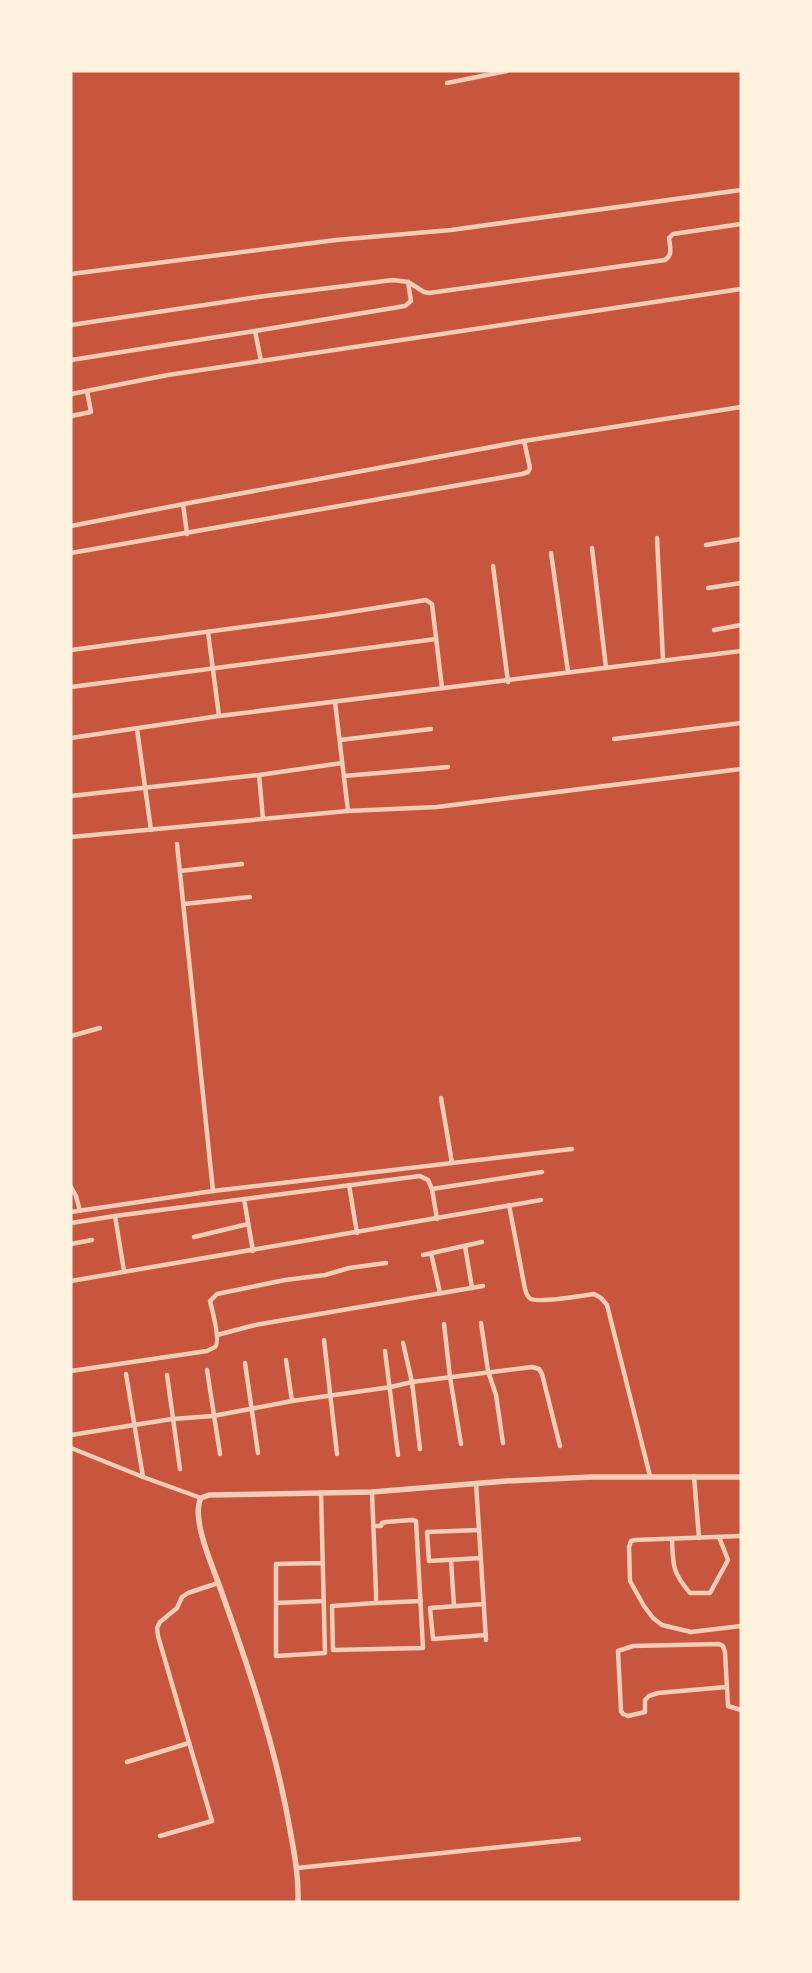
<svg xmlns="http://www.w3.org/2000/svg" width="812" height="1973" viewBox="0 0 812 1973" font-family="'DM Sans',sans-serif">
<rect width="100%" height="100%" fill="#c8553d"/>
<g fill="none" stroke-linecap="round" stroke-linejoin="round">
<!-- minor -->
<g stroke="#f1ccb7" stroke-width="4.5">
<path d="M447,83L507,71"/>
<path d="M71,274L336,240L451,230L741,190"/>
<path d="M71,325L265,296L393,280L408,282L424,292L429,293L665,260C673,255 670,247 669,238L673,234L741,224"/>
<path d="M255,331L405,306L411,301L408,282"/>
<path d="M71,360L255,331L261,361"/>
<path d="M71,394L168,375L741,289"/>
<path d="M71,416L91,412L87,391"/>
<path d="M183,504L187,534"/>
<path d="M71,526L189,503L524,441L741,407"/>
<path d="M657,538L663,660"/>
<path d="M706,545L741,539"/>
<path d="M592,548L606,668"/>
<path d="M71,553L522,474L528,472L530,468L524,441"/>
<path d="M551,553L568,672"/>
<path d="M493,566L508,682"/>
<path d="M708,588L741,583"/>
<path d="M714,630L741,625"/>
<path d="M208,632L219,716"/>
<path d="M71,650L325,616L426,600L432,604L442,688"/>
<path d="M71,687L436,639"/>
<path d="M335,702L348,811"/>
<path d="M137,729L151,830"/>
<path d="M71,738L219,716L741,651"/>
<path d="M614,739L741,723"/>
<path d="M340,740L431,729"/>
<path d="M259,775L263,819"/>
<path d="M344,776L448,767"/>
<path d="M71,796L259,775L342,763"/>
<path d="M71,837L348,811L437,807L741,769"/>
<path d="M177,844L213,1191"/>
<path d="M180,871L242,864"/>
<path d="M184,904L250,897"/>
<path d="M71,1036L100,1028"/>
<path d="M441,1098L452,1163"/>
<path d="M349,1185L357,1233"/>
<path d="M71,1187L76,1196L80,1211"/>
<path d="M432,1189L542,1172"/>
<path d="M244,1199L253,1251"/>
<path d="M509,1205L525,1289C526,1293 527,1297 531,1299C541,1303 581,1296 594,1294L601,1298L607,1305L650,1476"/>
<path d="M71,1212L213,1191L572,1149"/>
<path d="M115,1216L124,1271"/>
<path d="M71,1223L115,1216L420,1176L428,1180L432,1189L437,1219"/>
<path d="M194,1237L248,1224"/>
<path d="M71,1244L92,1240"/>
<path d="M465,1246L472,1288"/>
<path d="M431,1253L440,1293"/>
<path d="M423,1255L482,1242"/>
<path d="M71,1281L541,1200"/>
<path d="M481,1323L488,1371L496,1395L503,1443"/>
<path d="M444,1324L450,1377L461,1444"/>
<path d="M217,1335L255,1325L483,1286"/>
<path d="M324,1340L337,1454"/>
<path d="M403,1343L412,1382L420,1449"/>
<path d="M385,1351L398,1455"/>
<path d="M286,1360L292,1401"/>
<path d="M245,1363L258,1453"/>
<path d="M207,1370L220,1454"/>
<path d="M71,1371L207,1351C208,1350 214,1348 215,1347C221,1342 212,1309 210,1301L217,1294L285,1280L325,1275L349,1268L386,1263"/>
<path d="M126,1374L143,1477"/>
<path d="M167,1375L180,1469"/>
<path d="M71,1435L172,1419L213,1416L292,1401L391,1387L412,1382L532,1367L539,1369L542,1374L560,1446"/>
<path d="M71,1448L143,1477L201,1498"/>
<path d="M694,1476L699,1538"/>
<path d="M476,1483L486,1640"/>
<path d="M372,1492L376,1592V1603L332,1606L333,1650L423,1648L416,1521L412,1520L386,1522L382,1523L381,1526H373"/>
<path d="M321,1493L325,1653L276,1656V1564L323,1563"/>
<path d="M479,1530L427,1532L429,1561L481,1558"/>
<path d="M741,1536L635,1540L631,1541L629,1547L630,1581L644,1606L653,1618L662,1625L691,1632L741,1626"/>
<path d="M672,1539C673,1565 672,1572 690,1593H710L728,1560L719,1537"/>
<path d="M451,1560L454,1606"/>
<path d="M276,1603L324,1601"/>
<path d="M376,1603L421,1601"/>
<path d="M484,1604L430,1608L433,1639L486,1635"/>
<path d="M726,1687L658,1693L649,1696L645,1700V1712L628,1716L623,1714L621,1711L618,1651L633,1646L719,1644L723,1646L725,1652L728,1706L741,1710"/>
<path d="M127,1762L189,1743"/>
<path d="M160,1836L212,1821L158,1636L157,1628L160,1622L177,1608L182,1597L188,1593L218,1583"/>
<path d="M297,1868L579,1839"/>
</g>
<!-- tertiary -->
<path stroke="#f1ccb7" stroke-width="5.5" d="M298,1902C299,1873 293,1847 288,1819C273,1738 246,1660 218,1582C211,1563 191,1517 201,1498L209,1495L372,1492L507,1481L592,1477H741"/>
</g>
<!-- border -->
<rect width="812" height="1973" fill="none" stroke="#fff3e0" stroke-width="145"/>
</svg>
